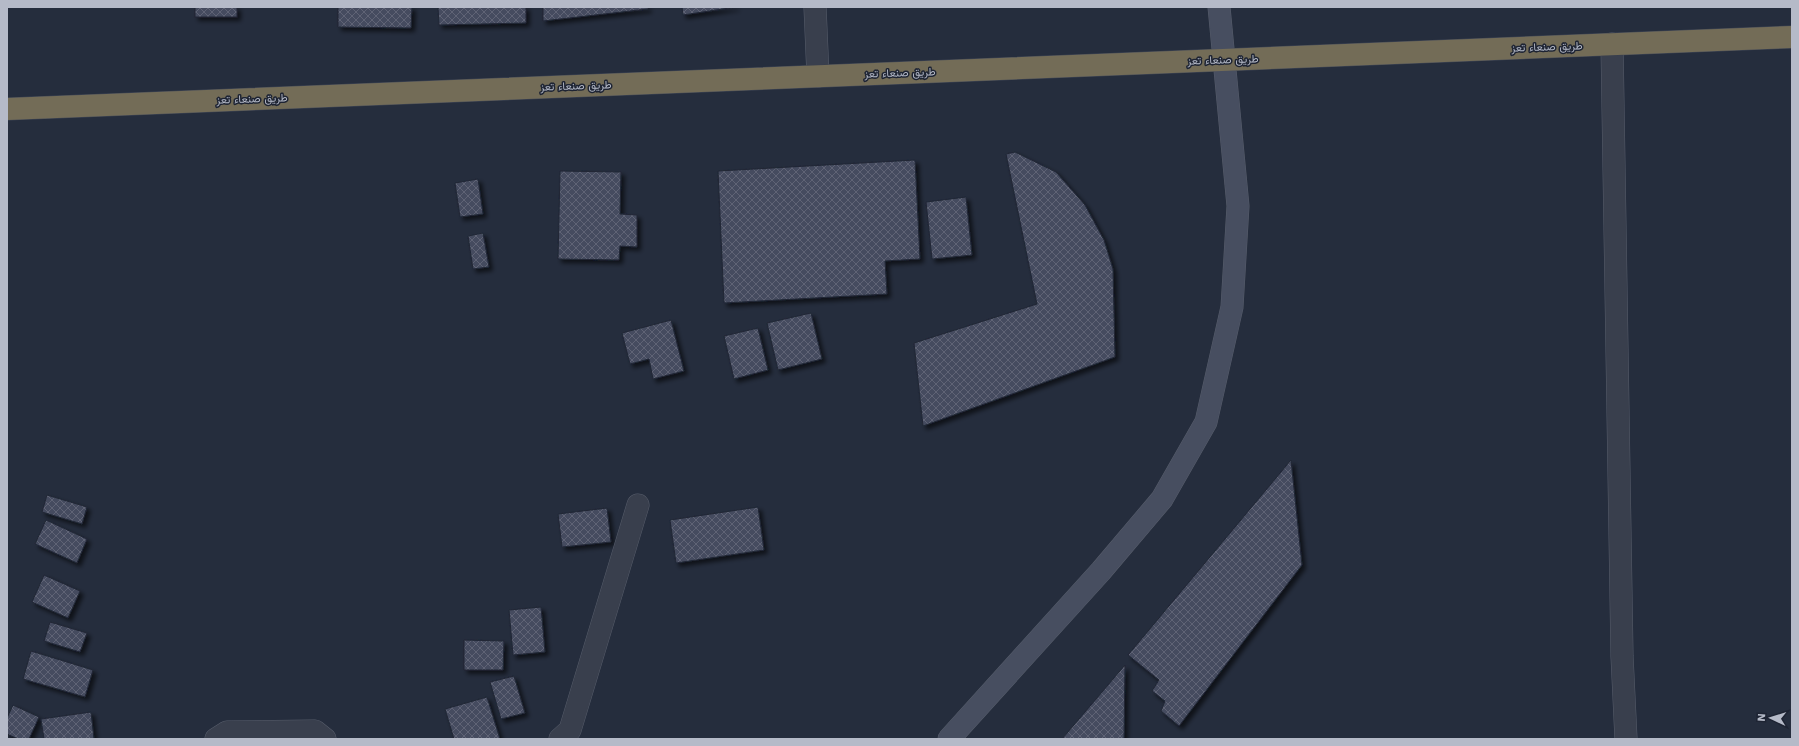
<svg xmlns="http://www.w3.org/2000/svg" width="1799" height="746" viewBox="0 0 1799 746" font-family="'Work Sans',Vazirmatn,sans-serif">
<defs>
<pattern id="building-cross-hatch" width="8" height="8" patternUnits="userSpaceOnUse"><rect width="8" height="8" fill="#454c5f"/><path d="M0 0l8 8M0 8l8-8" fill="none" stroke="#5e6474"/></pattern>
<filter id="shadow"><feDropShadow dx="3.5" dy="3.5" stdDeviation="2" flood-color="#0009"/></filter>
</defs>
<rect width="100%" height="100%" fill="#252d3d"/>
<!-- building -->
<g fill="url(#building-cross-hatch)" stroke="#202635" filter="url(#shadow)">
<rect x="195" y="7" width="42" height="10"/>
<path d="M338,7H412L411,28L338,27Z"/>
<path d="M438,7H526V23L439,25Z"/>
<path d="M543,7H648V9L543,21Z"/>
<path d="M682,7H736L683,15Z"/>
<path d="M1015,152L1056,172L1085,205L1104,240L1113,269L1115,357L923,426L914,343L1037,304L1006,154Z"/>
<path d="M915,160L920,259L885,261L887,294L724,303L718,171Z"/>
<path d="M560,171L621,172L620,214L637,215V247L620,246L619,260L558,259Z"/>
<path d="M478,179L483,214L460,217L455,183Z"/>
<path d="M966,197L972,255L932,259L926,202Z"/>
<path d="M483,233L489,267L473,269L468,236Z"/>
<path d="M811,313L822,359L778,370L767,323Z"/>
<path d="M671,320L684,371L653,379L649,359L630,364L622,333Z"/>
<path d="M758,328L768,370L734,379L724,336Z"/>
<path d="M1291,460L1302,565L1179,726L1161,711L1165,701L1152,691L1159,680L1128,655Z"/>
<path d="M47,495L87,507L82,524L42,512Z"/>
<path d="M758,507L764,550L676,563L670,520Z"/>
<path d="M607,508L611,542L562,547L558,514Z"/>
<path d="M46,520L87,539L77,563L35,544Z"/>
<path d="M44,575L80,591L68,618L32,602Z"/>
<path d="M541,607L545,652L513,655L509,610Z"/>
<path d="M50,622L87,633L80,652L44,641Z"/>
<path d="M464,640L504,641L503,670H464Z"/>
<path d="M31,651L93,670L85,697L23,679Z"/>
<path d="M1125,665L1124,739H1062Z"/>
<path d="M514,676L525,713L501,719L490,682Z"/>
<path d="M487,697L500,739H454L445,709Z"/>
<path d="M13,705L39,717L29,739H18L7,734V718Z"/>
<path d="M91,712L94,739H44L41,719Z"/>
</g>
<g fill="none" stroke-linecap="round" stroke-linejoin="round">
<!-- street casing -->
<g stroke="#575d6b" stroke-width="23">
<g id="street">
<path d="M815,7L818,76"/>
<path d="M1612,44L1622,656L1626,739"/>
<path d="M216,739L227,732L315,731L325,739"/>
<path d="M560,739L570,730L638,505"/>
</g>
</g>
<!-- secondary casing -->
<g stroke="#575d6b" stroke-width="23">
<path id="secondary" d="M949,739L1101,571L1162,499L1206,422L1232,307L1238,206L1219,7"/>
</g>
<!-- highway casing -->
<g stroke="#444a58" stroke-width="23">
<path id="highway" d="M7,109L1792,37"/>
</g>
<!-- street -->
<use href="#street" stroke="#393f4d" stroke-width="22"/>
<!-- secondary -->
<use href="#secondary" stroke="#474e60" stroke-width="22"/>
<!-- highway -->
<use href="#highway" stroke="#736c57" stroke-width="22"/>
</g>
<g text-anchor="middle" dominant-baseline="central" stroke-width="3" stroke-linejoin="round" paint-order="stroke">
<!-- street labels -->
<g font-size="11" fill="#b5bac8" stroke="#1e2433">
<text transform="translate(1547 47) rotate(-2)">طريق صنعاء تعز</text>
<text transform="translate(1223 60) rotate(-2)">طريق صنعاء تعز</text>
<text transform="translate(900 73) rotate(-2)">طريق صنعاء تعز</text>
<text transform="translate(576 86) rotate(-2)">طريق صنعاء تعز</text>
<text transform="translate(252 99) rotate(-2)">طريق صنعاء تعز</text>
</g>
</g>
<!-- border -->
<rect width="1799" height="746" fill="none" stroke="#b5bac8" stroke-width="16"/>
<!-- north arrow -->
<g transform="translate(1771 718) rotate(274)" stroke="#1e2433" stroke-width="3" paint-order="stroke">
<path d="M0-3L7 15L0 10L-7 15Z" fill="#b5bac8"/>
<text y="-6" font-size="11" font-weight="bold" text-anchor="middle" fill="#b5bac8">N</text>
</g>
</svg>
